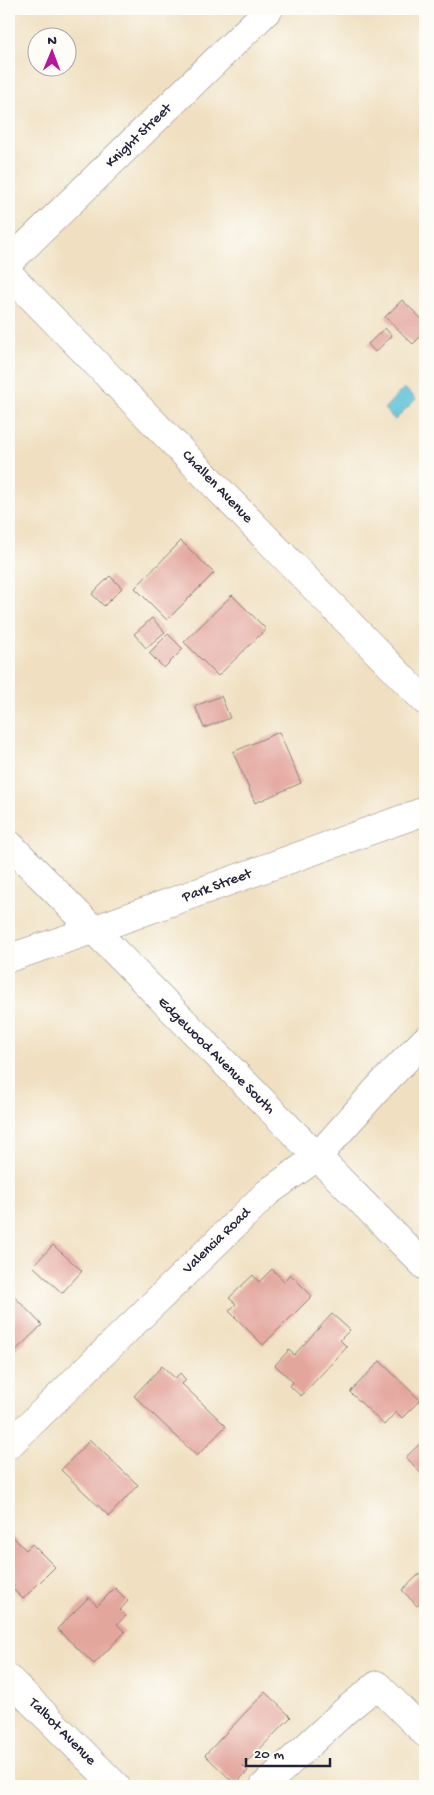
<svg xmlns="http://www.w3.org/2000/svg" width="434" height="1795" viewBox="0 0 434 1795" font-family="'Gochi Hand',sans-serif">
<rect width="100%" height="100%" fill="#fdfcf7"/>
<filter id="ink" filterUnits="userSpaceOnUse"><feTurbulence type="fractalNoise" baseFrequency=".02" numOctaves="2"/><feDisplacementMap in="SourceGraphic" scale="10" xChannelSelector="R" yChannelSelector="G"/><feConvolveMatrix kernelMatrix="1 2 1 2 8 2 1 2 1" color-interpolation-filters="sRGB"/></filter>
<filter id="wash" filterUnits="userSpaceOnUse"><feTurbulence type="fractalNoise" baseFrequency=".0096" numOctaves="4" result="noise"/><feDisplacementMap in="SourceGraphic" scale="20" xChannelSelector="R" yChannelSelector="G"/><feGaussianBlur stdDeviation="1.12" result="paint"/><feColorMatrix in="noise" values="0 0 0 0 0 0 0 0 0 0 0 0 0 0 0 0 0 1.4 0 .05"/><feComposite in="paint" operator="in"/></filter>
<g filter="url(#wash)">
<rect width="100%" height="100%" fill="#f0e0c1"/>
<!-- water -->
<path fill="#5bc2d8" stroke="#3e728a" d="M404,388L416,399L395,420L384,409Z"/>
<g id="blocks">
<!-- building -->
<g fill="#e3a69d">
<path d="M402,300L425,322V332L413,344L385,317Z"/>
<path d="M385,328L392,336L375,352L368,344Z"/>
<path d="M181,541L214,573L167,620L135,588Z"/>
<path d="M110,576L122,588L104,606L92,594Z"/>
<path d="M232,595L266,629L218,676L184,642Z"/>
<path d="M152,618L165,632L146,648L134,634Z"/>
<path d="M168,634L183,649L164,668L149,653Z"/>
<path d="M221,696L230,718L204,728L195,706Z"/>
<path d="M279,732L301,783L255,803L233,752Z"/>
<path d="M53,1245L82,1271L62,1293L33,1266Z"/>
<path d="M272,1269L284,1281L290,1274L312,1296L263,1345L229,1311L236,1304L229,1298L253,1275L259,1282Z"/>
<path d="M9,1291L42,1325L11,1355L9,1353Z"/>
<path d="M332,1314L350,1330L340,1340L347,1347L301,1396L290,1386L293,1382L275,1365L289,1350L294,1355Z"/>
<path d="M380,1361L420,1400L402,1418L396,1412L384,1425L350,1392Z"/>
<path d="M162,1366L175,1378L180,1373L186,1380L182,1384L226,1426L197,1456L134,1396Z"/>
<path d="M425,1439V1478L406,1457Z"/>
<path d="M90,1440L138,1485L109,1516L61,1470Z"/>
<path d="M9,1533L26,1550L32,1544L55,1567L23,1599L12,1588L14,1585L9,1580Z"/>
<path d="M425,1569V1598L417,1606L402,1590Z"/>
<path d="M115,1588L128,1601L120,1610L126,1616L117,1624L125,1632L94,1664L57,1629L89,1597L97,1606Z"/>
<path d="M265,1692L291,1717L243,1766L248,1771L235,1784L205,1755Z"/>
</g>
</g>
</g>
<g filter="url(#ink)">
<use href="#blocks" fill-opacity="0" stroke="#89817e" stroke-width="1"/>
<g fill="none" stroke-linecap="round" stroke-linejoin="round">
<!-- minor casing -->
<g stroke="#89817e" stroke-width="29">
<g id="minor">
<path d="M9,262L269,9"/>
<path d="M9,274L425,701"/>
<path d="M9,958L93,930L425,811"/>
<path d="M9,1445L267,1193L317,1157L381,1085L425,1040"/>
<path d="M9,1679L116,1786"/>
<path d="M264,1786L345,1711L377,1685L425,1733"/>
</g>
</g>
<!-- major casing -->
<g stroke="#89817e" stroke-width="29">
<path id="major" d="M9,844L425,1266"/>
</g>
<!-- minor -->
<use href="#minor" stroke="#fff" stroke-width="28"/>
<!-- major -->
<use href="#major" stroke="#fff" stroke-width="28"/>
</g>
</g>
<g text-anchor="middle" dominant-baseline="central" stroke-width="5" stroke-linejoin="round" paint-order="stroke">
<!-- street labels -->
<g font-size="15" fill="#22223b" stroke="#fdfcf7">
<text transform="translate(139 136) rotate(-44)">Knight Street</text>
<text transform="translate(217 487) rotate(46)">Challen Avenue</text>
<text transform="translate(217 886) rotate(-20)">Park Street</text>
<text transform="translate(216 1056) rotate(45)">Edgewood Avenue South</text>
<text transform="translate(217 1241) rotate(-44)">Valencia Road</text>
<text transform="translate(62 1732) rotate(45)">Talbot Avenue</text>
</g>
</g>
<!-- margin -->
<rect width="434" height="1795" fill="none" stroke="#fdfcf7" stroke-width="30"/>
<!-- north arrow -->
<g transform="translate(52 52) rotate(1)"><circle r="24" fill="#fdfcf7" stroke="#a5a5ac"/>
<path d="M0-4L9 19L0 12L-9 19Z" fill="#b5179e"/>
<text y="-8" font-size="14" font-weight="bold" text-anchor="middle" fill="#22223b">N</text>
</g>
<!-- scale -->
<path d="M246 1758v8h84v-8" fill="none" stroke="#22223b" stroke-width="2.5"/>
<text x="254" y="1758" font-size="15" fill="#22223b" stroke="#fdfcf7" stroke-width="4" paint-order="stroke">20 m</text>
</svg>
